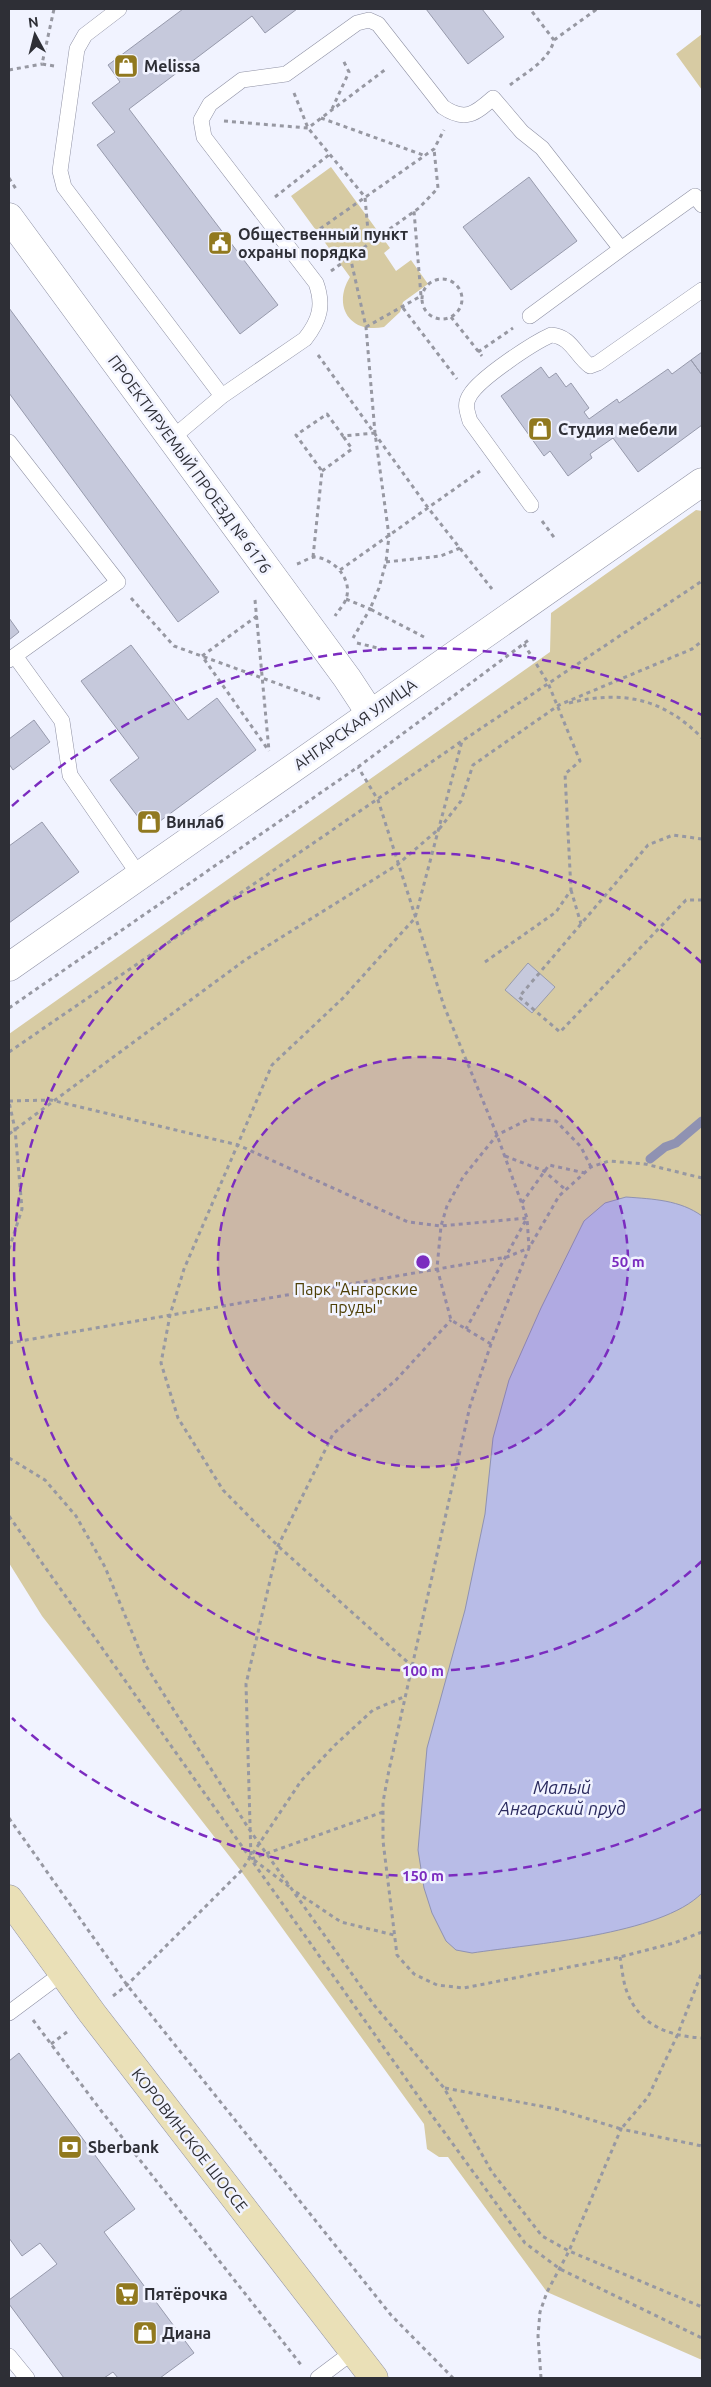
<svg xmlns="http://www.w3.org/2000/svg" width="711" height="2387" font-family="Ubuntu,sans-serif">
  <rect width="100%" height="100%" fill="#f1f3ff"/>
  <path fill="#d7cba3" d="M702 34V90L676 54Z
    M331 167 390 248 384 253 396 271 411 260 428 284 403 302 400 312 384 327C350 334 332 306 350 277L291 196Z
    M696 510 702 511V2360L547 2292 448 2157H439L427 2149 424 2124 241 1871 42 1616 9 1563V1034L550 652 551 613Z"/>
  <path fill="#b8bce7" stroke="#8f92b2" d="M626 1197C653 1199 680 1200 702 1216V1893C661 1935 531 1944 472 1953L456 1950 446 1941 432 1913 424 1888 418 1850 427 1748 465 1610 485 1514 493 1438 509 1380 541 1308 584 1221 605 1203Z"/>
  <g fill="none" stroke-linecap="round" stroke-linejoin="round">
    <path stroke="#8f92b2" stroke-width="9" d="M650 1159 665 1147 676 1143 702 1121"/>
  </g>
  <path fill="#c6c9dc" stroke="#979aac" d="M183 9H297L265 33 252 16 129 109 278 305 240 334 97 145 115 132 92 103 120 82 108 65Z
    M426 9H482L504 37 468 64Z
    M529 177 577 241 511 290 463 227Z
    M9 308 219 592 178 622 9 393Z
    M702 352V375L691 360Z
    M691 360 702 375V425L638 472 613 438 590 454 592 458 568 476 550 451 544 456 501 396 541 367 549 378 556 373 566 387 571 383 589 408 584 412 589 419 617 399 619 403 668 369 672 374Z
    M9 618 19 632 9 640Z
    M131 645 188 720 217 698 256 750 148 830 110 780 139 758 81 681Z
    M34 720 50 742 13 770 9 764V739Z
    M42 822 79 872 9 923V846Z
    M528 963 555 987 532 1013 505 990Z
    M19 2053 135 2209 104 2232 194 2353 160 2378H118L113 2372 104 2378H64L9 2304V2300L57 2264 40 2243 22 2256 9 2238V2061Z"/>
  <g fill="none" stroke-linecap="round" stroke-linejoin="round">
    <defs>
      <path id="service" d="M119 9 85 35 77 49 60 171 64 187 222 396
        M530 316 621 249
        M171 439 222 396 305 339C320 320 324 305 316 283L204 137 201 120 210 104 242 80 286 74 357 23 369 20 378 24 443 107C465 122 475 114 493 98L522 132 542 148 621 249 695 196 702 205
        M9 442 118 582 9 660
        M531 505 470 421C467 411 464 404 470 395 480 378 533 343 551 335 571 336 576 356 590 366L598 363 702 290
        M15 656 62 721 70 775 139 875
        M9 2013 64 1972
        M9 2356 27 2378
        M318 2378 354 2351"/>
      <path id="minor" d="M9 217 347 678 370 713"/>
      <path id="tertiary" d="M9 967 702 482"/>
      <path id="secondary" d="M9 1899 92 2013 374 2378"/>
    </defs>
    <use href="#service" stroke="#8f91a4" stroke-width="16"/>
    <use href="#minor" stroke="#8f91a4" stroke-width="29"/>
    <use href="#tertiary" stroke="#8f91a4" stroke-width="29"/>
    <use href="#secondary" stroke="#8f91a4" stroke-width="29"/>
    <path stroke="#9798a2" stroke-width="3" stroke-dasharray="4 4" stroke-linecap="butt" d="M554 40 597 9
      M54 66 42 64 54 9
      M9 70 42 64
      M510 85C525 73 549 61 554 40L530 9
      M294 93 308 128 365 197 369 243
      M332 109 349 72 343 60
      M321 118 423 155
      M224 121 308 128 386 69
      M9 178 16 189
      M275 197 330 154
      M307 238 434 149 444 130
      M350 256 366 327 375 433 389 536 386 562 379 588 370 609 424 637
      M331 271 419 208 438 188 434 149
      M422 299a20 20 0 1 1 40 0a20 20 0 1 1-40 0Z
      M403 308 457 379
      M451 317 482 356
      M366 327 421 296 414 211
      M478 352 513 328
      M318 355 429 509 492 589
      M322 471 352 449 343 436
      M542 521 556 540
      M313 557 322 471 296 435 327 414 343 436 374 433
      M386 562 441 556 460 548
      M297 564C303 562 310 557 315 557 335 559 353 580 346 599 344 605 338 611 335 616
      M340 570 480 471
      M131 598 174 646 320 699
      M346 599 370 609 353 638
      M255 600 269 751
      M257 616 202 656 269 751
      M357 643 386 650
      M569 703C622 690 663 698 702 738
      M702 839 673 835 648 845 519 997 560 1032 686 900H702
      M571 890 581 924
      M485 962 556 912 571 890 565 774 580 761 548 683 524 644
      M9 1008 358 767 530 639
      M9 1052 462 741 702 581
      M9 1101 51 1100 238 1145 408 1222 441 1226 527 1218 466 1329
      M9 1134 245 960 397 865 440 828 461 801 473 765 559 705 692 649 702 641
      M505 1156 544 1171 566 1190
      M702 1178 645 1164 609 1161 591 1167 559 1196 529 1248 491 1344 470 1406 389 1770 383 1802V1841L397 1955 414 1974 437 1985 464 1988 620 1957 674 1943 702 1932
      M522 1203 549 1165 585 1173
      M9 1249 22 1209 15 1129 9 1102
      M9 1343 507 1257 529 1248 527 1218 497 1135 444 1006 378 800 358 767
      M491 1344 451 1320 437 1268 441 1226 447 1206 463 1177 497 1135 529 1119 556 1121 581 1147 591 1167
      M9 1458 45 1480 76 1516 105 1567 146 1666 249 1829 374 2005 444 2088 492 2172 542 2236 569 2251 702 2307
      M9 1516 423 2103 525 2243 560 2269 702 2338
      M413 1667 278 1546 223 1490 178 1418 161 1363 170 1315 184 1269 272 1065 343 998 415 918 462 741
      M383 1812 251 1859 246 1684 278 1546 333 1434 396 1380 451 1320
      M9 1818 127 1985 391 2315 453 2378
      M254 1860 291 1888
      M296 1892 341 1922 394 1935
      M620 1957C622 1968 623 1982 627 1992 640 2026 669 2036 702 2038
      M113 1996 127 1985 241 1871 301 1781 335 1745 373 1710 406 1696
      M33 2020 99 2108 302 2366
      M51 2044 67 2032
      M445 2088 556 2109 621 2129 648 2097 677 2036 702 1972
      M541 2378 538 2336 540 2312 547 2292 569 2251 621 2129 702 2146"/>
    <use href="#service" stroke="#fff" stroke-width="15"/>
    <use href="#minor" stroke="#fff" stroke-width="28"/>
    <use href="#tertiary" stroke="#fff" stroke-width="28"/>
    <use href="#secondary" stroke="#eae0b7" stroke-width="28"/>
  </g>
  <circle cx="423" cy="1262" r="205" fill="#7b2cbf" fill-opacity=".12"/>
  <g fill="none" stroke="#7b2cbf" stroke-width="2.5" stroke-dasharray="9 6">
    <circle cx="423" cy="1262" r="205"/>
    <path d="M702 1561A409 409 0 1 1 702 963"/>
    <path d="M702 1809A614 614 0 0 1 12 1718M12 806A614 614 0 0 1 702 715"/>
  </g>
  <defs>
    <symbol id="shop-square" viewBox="-11 -11 22 22"><rect x="-9" y="-9" width="18" height="18" rx="4" fill="#91791f" stroke="#f1f3ff"/><path d="M-5-2.5h2.3a2.7 3.5 0 0 1 5.4 0H5L5.5 6h-11ZM-1.5-2.5h3a1.5 2.3 0 0 0-3 0Z" fill="#fff"/></symbol>
    <symbol id="civic-square" viewBox="-11 -11 22 22"><rect x="-9" y="-9" width="18" height="18" rx="4" fill="#91791f" stroke="#f1f3ff"/><path d="M-.6-6.5H3V-4.5H.6V-3L4-1V1h2V6H-6V1h2V-1L-.6-3ZM-1.2 2.5V6h2.4V2.5Z" fill="#fff"/></symbol>
    <symbol id="bank-square" viewBox="-11 -11 22 22"><rect x="-9" y="-9" width="18" height="18" rx="4" fill="#91791f" stroke="#f1f3ff"/><path d="M-6-4H6V4H-6ZM0-2.3a2.3 2.3 0 1 0 0 4.6a2.3 2.3 0 1 0 0-4.6Z" fill="#fff"/></symbol>
    <symbol id="supermarket-square" viewBox="-11 -11 22 22"><rect x="-9" y="-9" width="18" height="18" rx="4" fill="#91791f" stroke="#f1f3ff"/><path d="M-6-5.5h2.5l.6 2H6L4.5 2H-2.5L-4.4-4H-6ZM-1.5 3.2a1.3 1.3 0 1 0 .1 0ZM3 3.2a1.3 1.3 0 1 0 .1 0Z" fill="#fff"/></symbol>
  </defs>
  <g fill-rule="evenodd">
    <use href="#shop-square" x="112" y="52" width="28" height="28"/>
    <use href="#civic-square" x="206" y="229" width="28" height="28"/>
    <use href="#shop-square" x="526" y="415" width="28" height="28"/>
    <use href="#shop-square" x="135" y="808" width="28" height="28"/>
    <use href="#bank-square" x="56" y="2133" width="28" height="28"/>
    <use href="#supermarket-square" x="113" y="2280" width="28" height="28"/>
    <use href="#shop-square" x="131" y="2319" width="28" height="28"/>
  </g>
  <g text-anchor="middle" dominant-baseline="central" stroke-width="5" stroke-linejoin="round" paint-order="stroke">
    <g font-size="16" font-weight="bold" fill="#2e2f36" stroke="#f1f3ff" text-anchor="start">
      <text x="144" y="66">Melissa</text>
      <text x="238" y="234">Общественный пункт<tspan x="238" dy="18">охраны порядка</tspan></text>
      <text x="558" y="429">Студия мебели</text>
      <text x="166" y="822">Винлаб</text>
      <text x="88" y="2147">Sberbank</text>
      <text x="144" y="2294">Пятёрочка</text>
      <text x="162" y="2333">Диана</text>
    </g>
    <g font-size="16" fill="#2e2f36" stroke="#f1f3ff">
      <text transform="translate(190 464) rotate(54)">ПРОЕКТИРУЕМЫЙ ПРОЕЗД № 6176</text>
      <text transform="translate(355 724) rotate(-35)">АНГАРСКАЯ УЛИЦА</text>
      <text transform="translate(190 2140) rotate(52)">КОРОВИНСКОЕ ШОССЕ</text>
    </g>
    <g font-size="16" fill="#4f4007" stroke="#f1f3ff">
      <text x="356" y="1289">Парк "Ангарские<tspan x="356" dy="18">пруды"</tspan></text>
    </g>
    <g font-size="18" font-style="italic" fill="#2b2b5f" stroke="#f1f3ff">
      <text x="562" y="1787">Малый<tspan x="562" dy="21">Ангарский пруд</tspan></text>
    </g>
  </g>
  <circle cx="423" cy="1262" r="8" fill="#7b2cbf" stroke="#f1f3ff" stroke-width="2.5"/>
  <g font-size="15" text-anchor="middle" font-weight="bold" fill="#7b2cbf" stroke="#f1f3ff" stroke-width="5" stroke-linejoin="round" paint-order="stroke">
    <text x="628" y="1267">50 m</text>
    <text x="423" y="1676">100 m</text>
    <text x="423" y="1881">150 m</text>
  </g>
  <rect width="711" height="2387" fill="none" stroke="#2e2f36" stroke-width="20"/>
  <g transform="translate(35 35) rotate(353)" stroke="#f1f3ff" stroke-width="4" paint-order="stroke">
  <path d="M0-4L9 19L0 12L-9 19Z" fill="#2e2f36"/>
  <text y="-8" font-size="14" font-weight="bold" text-anchor="middle" fill="#2e2f36">N</text>
  </g>
</svg>
